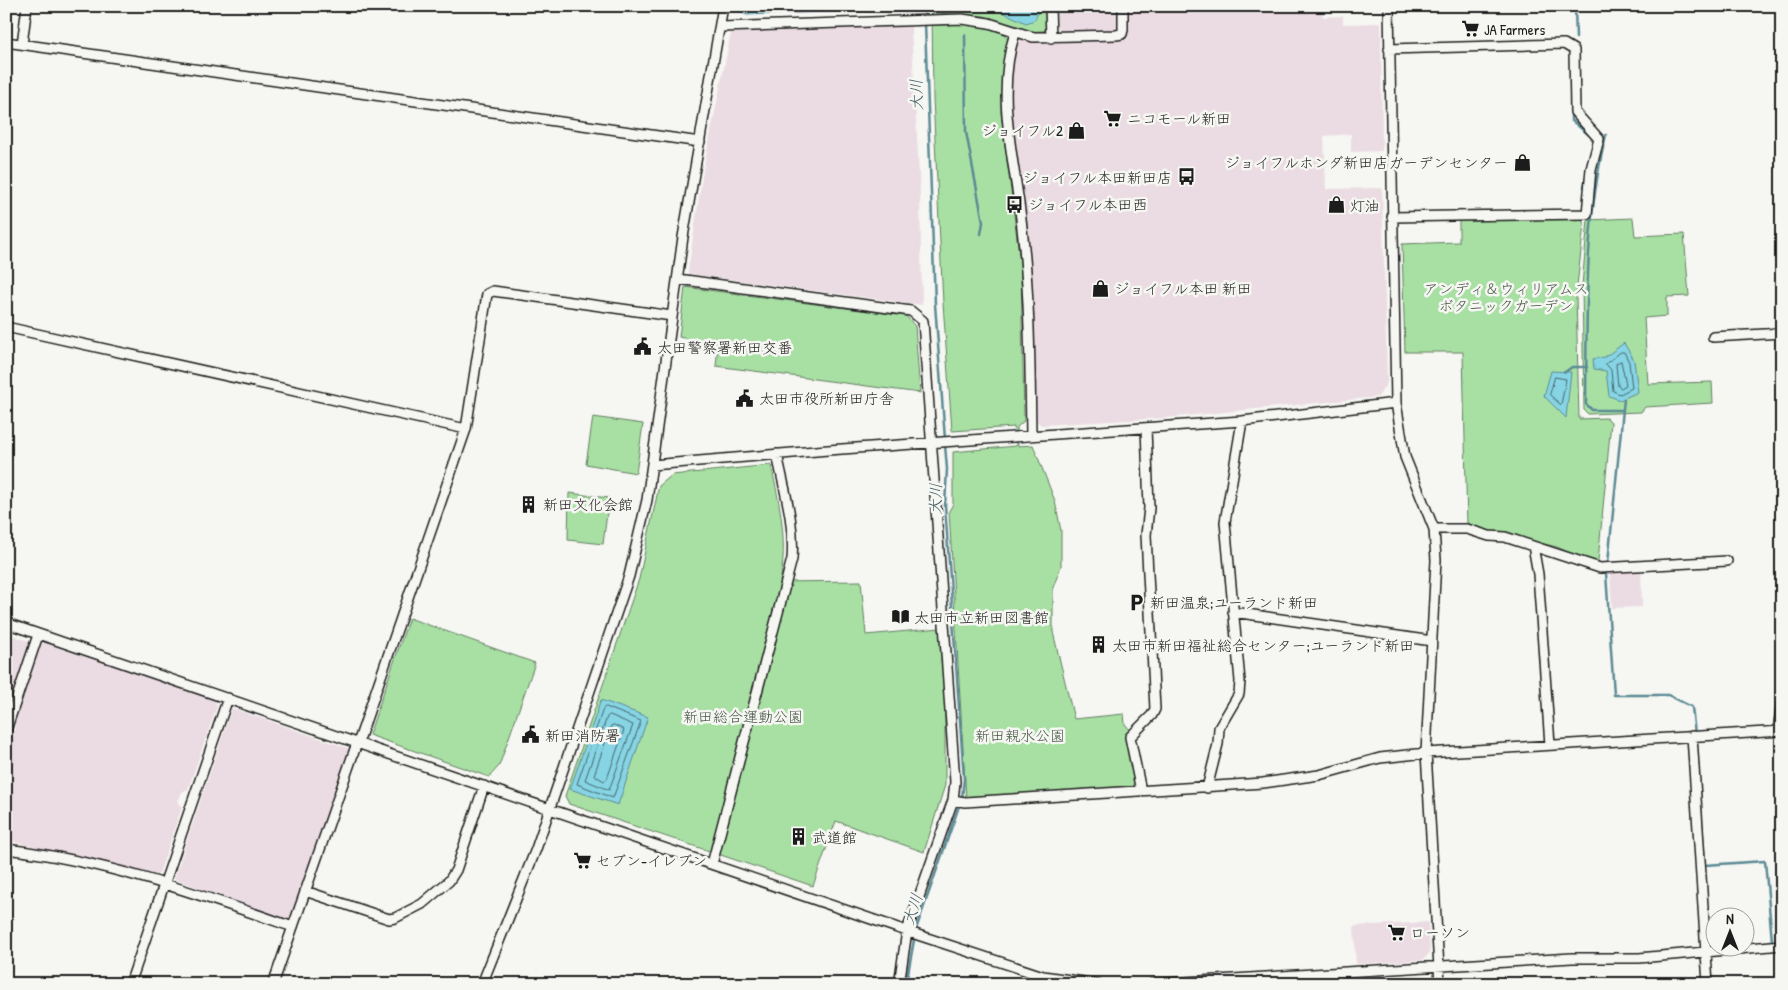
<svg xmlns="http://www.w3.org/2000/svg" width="1788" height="990" font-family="'Patrick Hand','Klee One',sans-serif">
  <rect width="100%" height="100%" fill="#f6f6f2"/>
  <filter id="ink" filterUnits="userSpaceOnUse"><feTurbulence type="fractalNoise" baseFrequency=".02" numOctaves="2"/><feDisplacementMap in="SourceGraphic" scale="10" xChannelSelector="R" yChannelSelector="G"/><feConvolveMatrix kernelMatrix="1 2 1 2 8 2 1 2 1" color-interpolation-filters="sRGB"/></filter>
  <g filter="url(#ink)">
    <path fill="#ebdce3" d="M1056 6H1119L1120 27 1114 30 1061 31 1057 27Z
      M1127 6H1322L1323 17 1343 16V24L1381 23 1382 151 1351 152V134L1324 136 1326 189 1382 188 1387 383 1378 397 1165 418 1041 425 1037 421 1027 227 1011 107V77L1016 42 1023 39 1048 43 1128 39Z
      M911 26 920 193 922 305 689 274 688 272 703 171 731 33Z
      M1641 569 1642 607 1612 608 1610 571Z
      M6 633 31 642 6 714Z
      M39 641 215 701 217 706 188 789 182 792 178 801 182 807 159 874 154 876 6 840V740L12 739 15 729 11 724Z
      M232 708 350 749 290 921 174 879Z
      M1428 922 1430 952 1423 960 1356 964 1354 926Z"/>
    <path fill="#a8e0a4" stroke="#627e60" d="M932 6H1046V29L1042 33 1014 27 984 16 936 13 935 23C953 25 998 20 1008 39L1003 63 1001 112 1021 270 1024 421 1017 427 1018 446 1033 445 1055 501 1061 531V566L1053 588V632L1074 719 1124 714 1125 724 1131 731 1136 784 1132 788 966 799 949 511 953 504V452L1016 446 1014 427 952 431 943 303 933 98Z
      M1580 217 1584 224 1576 295 1579 419 1607 418 1611 422 1598 561 1595 564 1557 547 1467 526 1463 352H1405L1402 244 1459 242V219L1472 221Z
      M1633 218 1635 236 1684 234 1689 296 1667 297V316L1644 318 1648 384 1712 382 1713 403 1645 407 1641 412 1588 414 1584 410 1582 285 1588 220Z
      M685 287 906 316 915 326 920 393 716 366 718 345 679 337Z
      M593 417 643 424 636 473 586 464Z
      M771 465C780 505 788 542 780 582L861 581 866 635 941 628 945 680V785L924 852 836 821 813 886 569 804 565 796 639 579 659 486 672 475Z
      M569 493 609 498 603 544 568 540Z
      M409 618 535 663 499 766 489 777 369 735Z"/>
    <path fill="#86d4e4" stroke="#5c8a94" d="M739 6H908L905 9 747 15 742 13Z
      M960 6H1040L1035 20 1026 23 998 10Z
      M1624 343 1634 360 1638 392 1620 400 1609 396 1606 371 1594 369 1593 359 1605 357Z
      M1551 371 1571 372 1566 418 1544 396Z
      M601 700 648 717 618 805 570 789Z"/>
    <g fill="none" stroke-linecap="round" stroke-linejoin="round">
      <path stroke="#46666c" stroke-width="1" d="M744 6 748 10 846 6
        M1621 352H1624L1629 362 1632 388 1620 394 1613 391 1611 370 1606 364Z
        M1621 361 1626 385 1621 388 1618 386 1616 364Z
        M1555 377 1566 379 1561 405 1550 395Z
        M606 707 641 721 613 798 577 784 603 709Z
        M610 715 633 725 609 790 585 780 607 717Z
        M614 725 624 730 607 779 604 781 594 775 611 726Z"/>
      <path stroke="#5c8a94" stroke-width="2.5" d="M924 6 925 17
        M1575 6 1576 38
        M925 23 935 304 945 439
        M965 35 966 132 983 222 981 234
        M1571 110V120L1594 139 1592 148
        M1606 135C1584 223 1587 314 1586 404L1592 410H1622
        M1584 187 1587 173
        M1565 372 1572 367H1587
        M945 445 947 469 945 505 964 779 962 798
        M1608 563 1624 399
        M1606 573 1614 695H1668L1692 707 1695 734
        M1699 780 1705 865 1765 861 1772 941
        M906 984 916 929 960 803"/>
      <defs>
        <path id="minor" d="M1050 6 1051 38
          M1389 6 1396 403 1405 457 1434 529 1436 560 1426 753 1440 984
          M721 27 962 19 989 23 1033 37 1116 35 1122 34 1123 30V6
          M1015 33C994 96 1016 164 1022 228 1030 297 1030 367 1031 436
          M6 42 700 142
          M22 44 27 6
          M1389 49 1564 44 1574 50 1575 112 1599 139 1591 169 1587 214 1392 217
          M678 279 911 311 923 321 955 782 953 800 907 931 899 984
          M6 327 466 429
          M1713 337 1782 333
          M652 465 828 450 1242 421 1396 403
          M1434 529H1467L1489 536 1505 537 1600 568 1727 561
          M1533 546 1538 574 1550 745
          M1233 612 1432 641
          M6 623 921 936 1043 976 1098 984
          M6 730 38 635
          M1778 731 1782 701
          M1692 736 1708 984
          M358 743 466 429 487 294 493 291 672 316
          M1207 788 1218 744 1219 728 1239 694 1240 681 1225 522 1242 421
          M1141 791 1130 737 1152 715 1155 709 1146 535 1149 508 1146 428
          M953 800 965 802 1263 783 1319 775 1380 758 1426 753 1782 731
          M6 849C107 861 198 894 293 927
          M712 864 792 559C795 523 784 489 777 454
          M305 891 389 919 395 918 422 904 449 881 456 870 484 786
          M130 984 228 698
          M273 984 357 743
          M482 984 536 849 629 576 647 500 683 237 723 6
          M1152 984 1572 958H1639L1782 945"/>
      </defs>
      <use href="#minor" stroke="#1c1c1c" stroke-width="12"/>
      <use href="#minor" stroke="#f6f6f2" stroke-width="9"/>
    </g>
  </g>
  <defs>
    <symbol id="supermarket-bare" viewBox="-9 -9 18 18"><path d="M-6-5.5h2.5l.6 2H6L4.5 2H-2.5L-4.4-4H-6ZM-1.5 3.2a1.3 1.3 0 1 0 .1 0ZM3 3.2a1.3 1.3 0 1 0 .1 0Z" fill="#1c1c1c" stroke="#f6f6f2" stroke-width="2.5" paint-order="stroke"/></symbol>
    <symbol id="shop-bare" viewBox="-9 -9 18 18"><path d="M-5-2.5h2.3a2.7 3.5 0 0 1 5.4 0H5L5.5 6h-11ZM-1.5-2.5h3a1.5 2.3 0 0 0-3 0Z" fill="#1c1c1c" stroke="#f6f6f2" stroke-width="2.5" paint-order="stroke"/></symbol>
    <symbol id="bus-bare" viewBox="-9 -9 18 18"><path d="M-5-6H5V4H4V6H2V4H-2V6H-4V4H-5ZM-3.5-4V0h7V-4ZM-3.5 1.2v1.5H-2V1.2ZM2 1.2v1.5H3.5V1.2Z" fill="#1c1c1c" stroke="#f6f6f2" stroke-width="2.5" paint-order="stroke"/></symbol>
    <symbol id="civic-bare" viewBox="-9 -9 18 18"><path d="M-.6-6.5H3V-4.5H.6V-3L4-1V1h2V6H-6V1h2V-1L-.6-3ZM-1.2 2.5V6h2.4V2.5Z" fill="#1c1c1c" stroke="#f6f6f2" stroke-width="2.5" paint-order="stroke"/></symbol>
    <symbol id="building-bare" viewBox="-9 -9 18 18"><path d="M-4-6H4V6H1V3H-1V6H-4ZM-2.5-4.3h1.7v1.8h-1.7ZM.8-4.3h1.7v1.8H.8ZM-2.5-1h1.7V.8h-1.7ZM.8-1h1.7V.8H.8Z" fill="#1c1c1c" stroke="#f6f6f2" stroke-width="2.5" paint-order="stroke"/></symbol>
    <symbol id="parking-bare" viewBox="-9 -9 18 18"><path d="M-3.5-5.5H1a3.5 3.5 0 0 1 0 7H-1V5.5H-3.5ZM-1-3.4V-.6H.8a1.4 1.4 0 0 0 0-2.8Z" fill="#1c1c1c" stroke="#f6f6f2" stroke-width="2.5" paint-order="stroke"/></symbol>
    <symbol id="library-bare" viewBox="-9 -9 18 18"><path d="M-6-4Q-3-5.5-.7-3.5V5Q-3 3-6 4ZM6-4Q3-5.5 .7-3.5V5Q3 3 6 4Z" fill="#1c1c1c" stroke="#f6f6f2" stroke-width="2.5" paint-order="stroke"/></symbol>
  </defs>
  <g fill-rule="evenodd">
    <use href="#supermarket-bare" x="1458" y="16" width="25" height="25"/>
    <use href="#supermarket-bare" x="1100" y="106" width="25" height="25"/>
    <use href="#shop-bare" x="1064" y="118" width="25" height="25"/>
    <use href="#shop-bare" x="1510" y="150" width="25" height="25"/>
    <use href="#bus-bare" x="1174" y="164" width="25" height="25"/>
    <use href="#bus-bare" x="1002" y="192" width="25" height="25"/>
    <use href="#shop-bare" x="1324" y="192" width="25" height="25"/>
    <use href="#shop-bare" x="1088" y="276" width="25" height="25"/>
    <use href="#civic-bare" x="630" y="334" width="25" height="25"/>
    <use href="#civic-bare" x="732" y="386" width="25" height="25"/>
    <use href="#building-bare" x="516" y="492" width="25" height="25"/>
    <use href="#parking-bare" x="1124" y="590" width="25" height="25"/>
    <use href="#library-bare" x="888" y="604" width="25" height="25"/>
    <use href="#building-bare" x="1086" y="632" width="25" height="25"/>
    <use href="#civic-bare" x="518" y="722" width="25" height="25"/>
    <use href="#building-bare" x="786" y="824" width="25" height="25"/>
    <use href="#supermarket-bare" x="570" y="848" width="25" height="25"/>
    <use href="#supermarket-bare" x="1384" y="920" width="25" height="25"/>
  </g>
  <g text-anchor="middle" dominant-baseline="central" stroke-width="5" stroke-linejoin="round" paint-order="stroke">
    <g font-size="15" fill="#1c1c1c" stroke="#f6f6f2" text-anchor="start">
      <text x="1484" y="29">JA Farmers</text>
      <text x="1127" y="118">ニコモール新田</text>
      <text x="1063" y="130" text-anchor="end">ジョイフル2</text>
      <text x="1508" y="162" text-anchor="end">ジョイフルホンダ新田店ガーデンセンター</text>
      <text x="1172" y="177" text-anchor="end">ジョイフル本田新田店</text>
      <text x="1028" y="204">ジョイフル本田西</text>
      <text x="1350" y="205">灯油</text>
      <text x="1114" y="288">ジョイフル本田 新田</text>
      <text x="657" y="347">太田警察署新田交番</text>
      <text x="759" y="398">太田市役所新田庁舎</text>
      <text x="543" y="504">新田文化会館</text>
      <text x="1150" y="602">新田温泉;ユーランド新田</text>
      <text x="914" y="617">太田市立新田図書館</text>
      <text x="1112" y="645">太田市新田福祉総合センター;ユーランド新田</text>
      <text x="545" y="735">新田消防署</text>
      <text x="812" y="837">武道館</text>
      <text x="596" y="860">セブン-イレブン</text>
      <text x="1410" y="932">ローソン</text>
    </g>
    <g font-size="15" fill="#465745" stroke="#f6f6f2">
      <text x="1506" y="288">アンディ＆ウィリアムス<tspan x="1506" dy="17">ボタニックガーデン</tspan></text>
      <text x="743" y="716">新田総合運動公園</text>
      <text x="1020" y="735">新田親水公園</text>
    </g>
    <g font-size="16" font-style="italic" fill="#415c62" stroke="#f6f6f2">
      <text transform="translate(916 95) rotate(-92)">大川</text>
      <text transform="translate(935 499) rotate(-89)">大川</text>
      <text transform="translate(912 909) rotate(-72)">大川</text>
    </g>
  </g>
  <rect width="1788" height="990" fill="none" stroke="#f6f6f2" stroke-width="25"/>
  <rect x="12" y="12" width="1763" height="965" fill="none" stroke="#1c1c1c" stroke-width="2" filter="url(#ink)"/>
  <g transform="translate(1730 932)"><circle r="24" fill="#f6f6f2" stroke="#9f9f9c"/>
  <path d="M0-4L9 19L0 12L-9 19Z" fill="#1c1c1c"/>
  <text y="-8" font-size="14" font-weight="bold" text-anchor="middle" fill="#1c1c1c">N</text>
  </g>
</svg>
